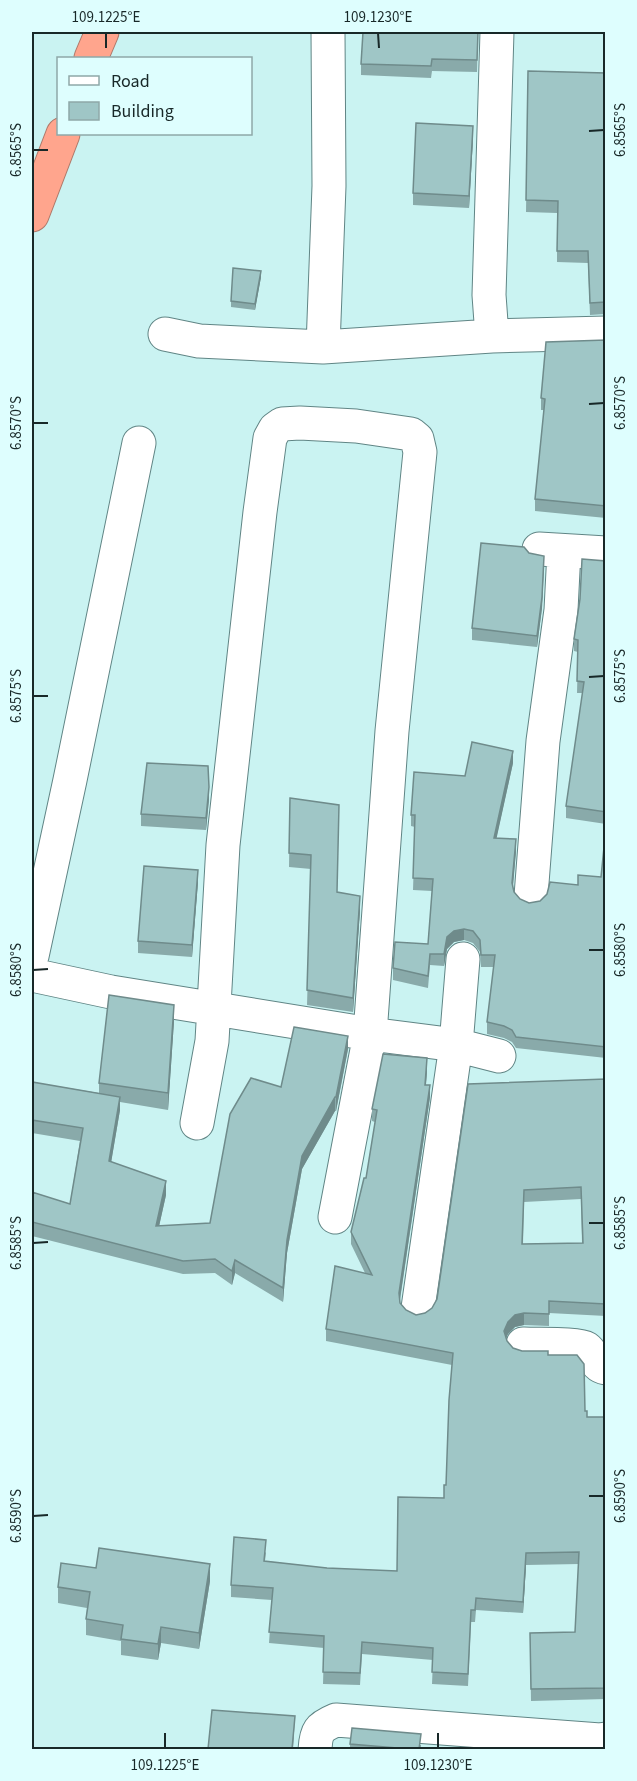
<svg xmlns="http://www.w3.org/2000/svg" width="637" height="1781" font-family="'Source Sans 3',sans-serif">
  <rect width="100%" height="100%" fill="#caf3f2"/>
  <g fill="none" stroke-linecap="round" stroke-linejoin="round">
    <defs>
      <path id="minor" d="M165 334 199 341 323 347 492 336 606 333
        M492 336 489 295 497 32
        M323 347 329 186 328 32
        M539 549 606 553
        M531 896 543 741 561 610 564 551
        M32 956 70 780 139 443
        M32 975 111 992 370 1034 456 1045 499 1056
        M197 1123 212 1041 223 845 260 512 270 438 275 429 282 424 300 423 356 426 411 434 417 439 420 452 392 731 370 1034 335 1217
        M418 1308 456 1045 463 959
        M523 1344C536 1345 578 1343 586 1348 595 1354 593 1366 606 1368
        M315 1750C316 1731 319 1727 336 1720L600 1740 606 1739"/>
      <path id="highway" d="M91 58 102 32
        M32 215 63 134"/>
    </defs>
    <use href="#minor" stroke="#608585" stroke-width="35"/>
    <use href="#highway" stroke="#ae796a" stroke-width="35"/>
    <use href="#minor" stroke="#fff" stroke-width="33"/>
    <use href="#highway" stroke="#ffa58d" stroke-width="33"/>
  </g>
  <path fill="#89aaaa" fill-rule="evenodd" d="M478 32 477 72 432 71 431 78 361 75V64Z
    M528 71 606 73V314L590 315 588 263 557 262V213L526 212Z
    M473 138 469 208 413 205V193Z
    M261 277 255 310 231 307V301Z
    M606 340V518L535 511V499L544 410H541V398Z
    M606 561V824L566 818V806L583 693H577L578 652 574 651V639Z
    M544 568 542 608 537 647 472 640V628Z
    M513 763 496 839 516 851 513 887 514 892 520 899 529 903 540 901 578 885 601 877 606 827V1058L516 1048 512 1042 504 1038 487 1034V1022L494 967H481L480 952 473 943 464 940 454 942 447 949 444 966 430 965 428 988 393 980V968L428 944 432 891 413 890 415 827 411 826V815L465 776Z
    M290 798 337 892 360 910 353 1012 307 1005 311 869 289 867Z
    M209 799 206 830 141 826V814Z
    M198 882 192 957 138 953V941Z
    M174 1021 168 1110 120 1102V1110L111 1162 166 1195 159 1226 210 1223 281 1087 348 1049 336 1111H335L302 1169 287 1253 283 1302 235 1273 232 1285 215 1273 183 1274 32 1236V1192L70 1204 80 1141 32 1133V1082L99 1093V1083Z
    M427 1070 426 1085 430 1097 400 1300V1303L406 1310 416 1315 425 1313 432 1308 606 1079V1316L549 1313V1326L524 1325 515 1327 508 1334 506 1338 507 1341 513 1348 522 1351 548 1355 587 1417H606V1699L531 1701 530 1633 575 1632 579 1564 526 1565 523 1613 476 1610 475 1622H471L468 1686 432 1684 433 1660 362 1654 360 1685 323 1684 324 1648 269 1643 272 1600 231 1597V1585L266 1552 265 1561 327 1568 397 1571 444 1498 446 1485 452 1365 326 1341V1329L365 1273 351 1244V1232L366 1178 375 1122 372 1121V1109ZM581 1199 582 1243 523 1244 524 1202Z
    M96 1568 210 1581 199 1649 161 1643 158 1660 121 1655V1641L86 1635V1619L87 1608 58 1603V1587Z
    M350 1744 421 1745V1749H350Z"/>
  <path fill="#6f8b8b" d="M473 126V138L469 208V196Z
    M261 271V277L255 310V304Z
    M544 556 542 608 537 647V636Z
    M513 751V763L494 850V838Z
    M209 787V799L206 830V818Z
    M516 839V851L512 895V883Z
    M198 870V882L192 957V945Z
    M360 896V910L353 1012V998Z
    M464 929V940L454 942 447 949 444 966V954L447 937 454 931Z
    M174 1005V1021L168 1110V1093Z
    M348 1036V1049L336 1111V1097Z
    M427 1058V1070L425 1097V1085Z
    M430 1085V1097L399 1305V1293Z
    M120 1097V1110L109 1175V1161Z
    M335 1097V1111L302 1169 287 1253 283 1302V1288L287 1240 302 1156Z
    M166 1181V1195L156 1240V1226Z
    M235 1260V1273L232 1285V1271Z
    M524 1313V1325L515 1327 508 1334 504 1343V1331L508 1322 515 1315Z
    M526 1553V1565L523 1613V1602Z
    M210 1564V1581L199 1649V1633Z
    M161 1627V1643L158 1660V1644Z
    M295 1716 293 1749H292Z"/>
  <path fill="#9fc6c6" stroke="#6f8b8b" stroke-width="1.5" fill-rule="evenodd" d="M363 32H478L477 60 432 59 431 66 361 64Z
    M528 71 606 73V302L590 303 588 251H557L558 201 526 200Z
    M416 123 473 126 469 196 413 193Z
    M233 268 261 271 255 304 231 301Z
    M606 340V506L535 499 545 399 541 398 546 342Z
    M481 543 524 547 529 553 544 556 542 597 537 636 472 628Z
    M582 559 606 561V812L566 806 584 682 577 681 578 640 574 639 580 599Z
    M472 742 513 751 494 838 516 839 512 883 514 892 520 899 529 903 540 901 547 894 550 882 578 885V875L601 877 606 827V1047L516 1037 512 1030 504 1026 487 1022 495 955H481L480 940 473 931 464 929 454 931 447 937 444 954H430L428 976 393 968 395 942 428 944 433 879 413 878 415 815H411L414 772 465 776Z
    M147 763 208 766 209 787 206 818 141 814Z
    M290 798 339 805 337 892 360 896 353 998 307 990 311 855 289 853Z
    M144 866 198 870 192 945 138 941Z
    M109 995 174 1005 168 1093 99 1083Z
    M294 1027 348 1036 336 1097H335L302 1156 287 1240 283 1288 235 1260 232 1271 215 1259 183 1261 32 1222V1192L70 1204 83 1128 32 1120V1082L120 1097 109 1161 166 1181 156 1226 210 1223 230 1114 251 1078 281 1087Z
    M383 1054 427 1058 425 1085H430L399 1293 400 1303 406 1310 416 1315 425 1313 432 1308 437 1299 468 1084 606 1079V1304L549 1301V1314L524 1313 515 1315 508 1322 504 1331 507 1341 513 1348 522 1351H548V1355H577L584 1364 585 1411H587V1417H606V1688L531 1689 530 1633 575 1632 579 1552 526 1553 523 1602 476 1598 475 1610H471L468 1674 432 1672 433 1648 362 1642 360 1673 323 1672 324 1636 269 1632 273 1588 231 1585 234 1537 266 1540 264 1561 327 1568 397 1571 398 1497 444 1498V1485H446L449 1400 453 1353 326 1329 335 1266 372 1275 351 1232 364 1178H366L377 1110 372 1109ZM581 1187 583 1243 522 1244 524 1190Z
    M99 1548 210 1564 199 1633 161 1627 158 1644 121 1639 123 1625 86 1619 90 1592 58 1587 61 1563 96 1568Z
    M212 1710 295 1716 292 1749H208Z
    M352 1728 421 1734 419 1749H409L350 1744Z"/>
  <path fill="none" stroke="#182828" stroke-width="2" d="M106 33V48M378 33 379 48M589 131 604 130M33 150H48M589 404 604 403M33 423H48M589 677 604 676M33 696H48M589 950H604M33 970 48 969M589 1223H604M33 1243 48 1242M589 1496H604M33 1516 48 1515M165 1733V1748M438 1733V1748"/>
  <rect width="637" height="1781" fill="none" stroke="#defefe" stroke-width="66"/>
  <rect x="57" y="57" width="195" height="78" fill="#defefe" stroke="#8fa8a8" stroke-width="1.5"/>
  <rect x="69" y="76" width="30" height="9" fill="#ffffff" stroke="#8fa8a8" stroke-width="1.5"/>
  <text x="111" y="87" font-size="18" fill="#182828">Road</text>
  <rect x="69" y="102" width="30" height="18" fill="#9fc6c6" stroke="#8fa8a8" stroke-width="1.5"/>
  <text x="111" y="117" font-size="18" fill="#182828">Building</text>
  <rect x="33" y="33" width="571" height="1715" fill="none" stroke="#182828" stroke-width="2"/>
  <g font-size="15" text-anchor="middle" fill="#182828">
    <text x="106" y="22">109.1225°E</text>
    <text x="378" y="22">109.1230°E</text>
    <text transform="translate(620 130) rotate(-90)" y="5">6.8565°S</text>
    <text transform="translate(16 150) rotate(-90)" y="5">6.8565°S</text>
    <text transform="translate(620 403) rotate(-90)" y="5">6.8570°S</text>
    <text transform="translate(16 423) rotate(-90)" y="5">6.8570°S</text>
    <text transform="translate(620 676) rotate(-90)" y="5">6.8575°S</text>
    <text transform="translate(16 696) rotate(-90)" y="5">6.8575°S</text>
    <text transform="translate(620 950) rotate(-90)" y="5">6.8580°S</text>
    <text transform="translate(16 970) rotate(-90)" y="5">6.8580°S</text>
    <text transform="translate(620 1223) rotate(-90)" y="5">6.8585°S</text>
    <text transform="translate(16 1243) rotate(-90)" y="5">6.8585°S</text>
    <text transform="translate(620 1496) rotate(-90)" y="5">6.8590°S</text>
    <text transform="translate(16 1516) rotate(-90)" y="5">6.8590°S</text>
    <text x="165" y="1770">109.1225°E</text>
    <text x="438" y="1770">109.1230°E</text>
  </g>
</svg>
